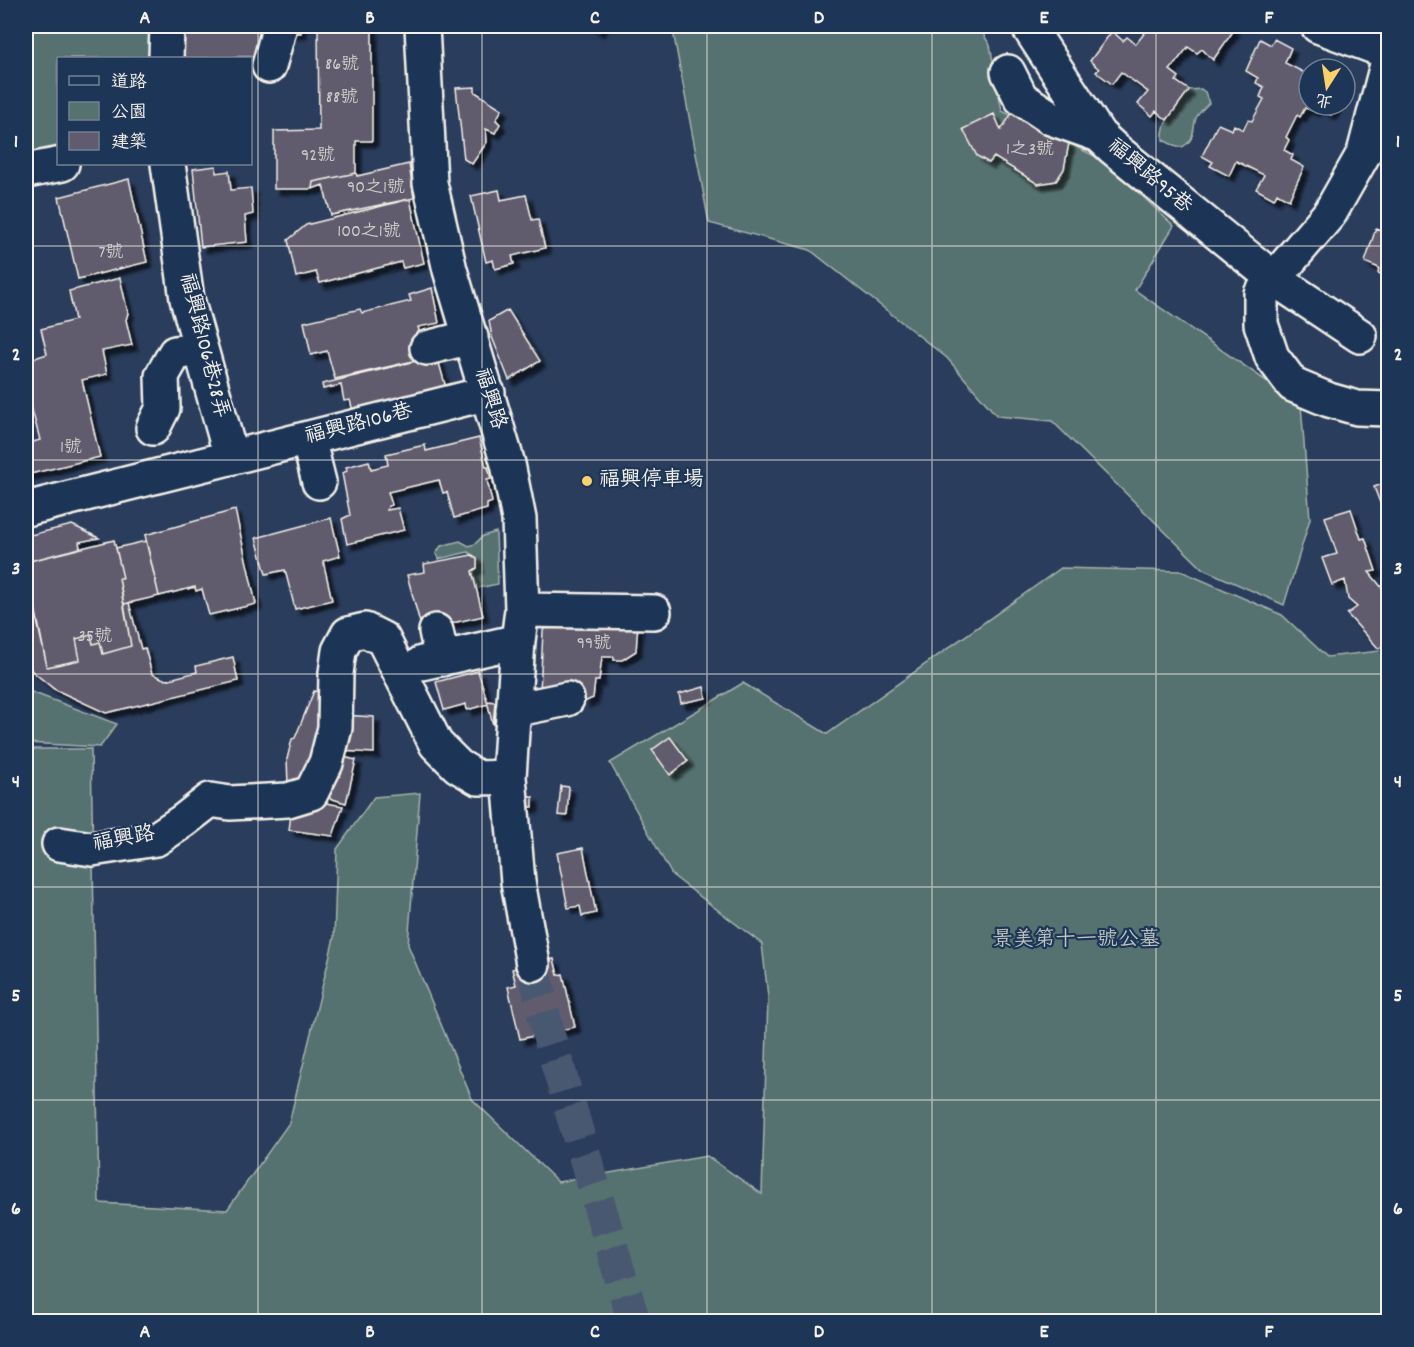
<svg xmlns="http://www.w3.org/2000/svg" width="1414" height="1347" font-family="Dekko,'LXGW WenKai TC',sans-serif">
  <defs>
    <filter id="shadow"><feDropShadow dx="5.5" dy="5.5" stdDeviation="1.5" flood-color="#0009"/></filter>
  </defs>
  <rect width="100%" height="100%" fill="#2a3d5c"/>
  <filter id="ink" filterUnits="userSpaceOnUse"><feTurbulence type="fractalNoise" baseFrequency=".0167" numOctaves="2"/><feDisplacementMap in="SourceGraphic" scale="12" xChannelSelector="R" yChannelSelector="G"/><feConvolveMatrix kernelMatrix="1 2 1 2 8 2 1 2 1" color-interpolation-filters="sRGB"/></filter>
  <g filter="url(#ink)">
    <path fill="#567270" stroke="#a5b2ac" stroke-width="1.5" d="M26 26H153L154 58H58V149L26 157Z
      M672 26H978L990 45 1002 111 1105 161 1174 226 1135 290 1301 405 1310 519 1284 605 1203 569 1052 421 997 416 947 358 810 250 709 223Z
      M1201 89 1205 92 1209 103C1204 108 1199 112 1196 118 1192 130 1196 140 1182 147H1177L1163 140C1161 120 1178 105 1189 90Z
      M496 532 498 584 478 588 474 572C478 568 479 564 477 558L468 552 439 559 436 553 441 546 460 541 469 546 475 544 483 536Z
      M1061 568 1181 571 1282 615 1327 657 1388 650V1321H26V749H91L99 1203 227 1210 289 1123 334 938 337 849 374 797 420 793 408 945 472 1099 558 1182 707 1156 762 1194 768 997 762 944 672 875 610 763 743 683 827 734Z
      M26 690 117 724 100 747 26 743Z"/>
    <path fill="#605b6e" stroke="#f4f1e8" stroke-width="1.5" filter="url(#shadow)" d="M185 26H269L260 56 237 57V58H184Z
      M287 26H301V33H286Z
      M318 26H372V141H356V173L313 182 312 189H274V131L319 130Z
      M590 26H602L599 31Z
      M1150 26H1229L1234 30 1213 60 1202 49 1197 53 1188 47 1170 70 1179 77 1176 81 1189 90 1167 120 1156 111 1152 116 1138 104 1148 92 1121 72 1112 84 1096 72 1099 69 1090 61 1112 31 1123 41 1127 37 1136 44Z
      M1260 39 1271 45 1274 39 1291 48 1285 63 1309 75V105H1336L1331 115 1318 107 1315 111 1305 108 1300 117 1297 115 1286 137 1289 140 1284 150 1293 155 1291 160 1304 167 1289 200 1277 193 1274 199 1256 189 1264 175 1236 161 1229 176 1210 166 1213 162 1202 156 1218 124 1232 130 1234 125 1243 130 1248 120 1252 121 1264 99 1260 97 1264 87 1256 83 1258 78 1246 71Z
      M1321 63 1333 69H1318Z
      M475 87V92L502 109 496 120 500 124 495 133 486 129 487 142 472 164 464 159 456 88Z
      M1016 107 1023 117 1069 143 1064 169 1056 181 1038 184 994 157 989 163 977 156 963 129 994 114 1001 130Z
      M409 164 414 198 331 215 323 185 312 189 313 182 356 173 357 176Z
      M216 166V173L229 171 231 190 251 188 253 214 245 216 247 242 201 247 193 169Z
      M129 179 147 262 78 279 59 197Z
      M499 190 501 200 526 195 532 220 538 219 545 248 512 256 514 264 495 269 493 260 486 262 471 196Z
      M410 199 424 263 403 268 401 262 320 283 316 272 296 277 288 240 306 225Z
      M1376 228 1388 233V277L1378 273 1379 268 1365 262Z
      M120 278 128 313 126 320 132 345 102 351 107 374 82 380 100 457 26 475V444L40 440 26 387V361L47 354 41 329 75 320 69 291Z
      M432 288 439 323 418 327 426 358 335 379 327 351 311 355 304 322 360 309 362 313 411 301 409 295Z
      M508 310 540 361 509 380 492 337 489 321Z
      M437 356 446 388 353 411 350 400 344 401 341 385 323 389 322 384Z
      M479 438 486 467H488L491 479 487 480 492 502 487 504V509L454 518 447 492 443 493 439 480 388 492 392 505 388 506 387 510 398 508 404 530 347 544 342 519 350 515 342 473 347 471 346 467 369 461 371 469 388 465 386 454 425 445 426 451Z
      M1386 483 1388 489V505L1382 508 1374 487Z
      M1351 509 1361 539 1365 538 1376 571 1369 572 1382 588 1388 582V640L1379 649 1347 614 1357 607 1348 599 1345 580 1332 585 1322 558 1337 554 1325 517Z
      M235 510 256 604 209 615 202 589 196 591 195 587 159 596 145 535Z
      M331 518 340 556 323 561 332 600 295 609 285 570 266 574 256 538Z
      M72 525 99 538 79 542 80 548 26 562V536Z
      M114 540 123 578H119L131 646 103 654 100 642 93 644 91 635 76 639 80 660 47 667 26 562Z
      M146 541 159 596 124 604 119 578H123L116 548Z
      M472 555 477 558V568L472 571 483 616 422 630 407 575 425 572 424 564Z
      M26 569 47 667 80 660 76 639 91 635 93 644 100 642 103 654 131 646 124 604 129 603 141 649 145 648 152 674 166 680 197 672 196 666 233 657 238 681 106 713 54 689 32 671 26 658Z
      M548 622 638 623 636 651 622 660H614V657H602L599 681H595L593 698 584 702V695L540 692 543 631Z
      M478 671 488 704 467 710 466 704 444 710 436 682Z
      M704 687 706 698 681 703 679 694Z
      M314 691 330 693 307 787 288 784 287 759 292 739 295 738Z
      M487 701 495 702 493 725Z
      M343 715 374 717V753L342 751Z
      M670 737 688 761 670 775 652 750Z
      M335 755 356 760 346 803 319 795Z
      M561 786 569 787 567 816 558 815Z
      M522 797H533V807H523Z
      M320 802 343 806 333 836 289 830 292 807Z
      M583 848 596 913 582 916 580 906 568 908 557 853Z
      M554 959 558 975 563 974 575 1027 520 1039 508 987 516 985 512 969Z"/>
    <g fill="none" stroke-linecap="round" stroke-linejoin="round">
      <path stroke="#485871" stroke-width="33" stroke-dasharray="33 16" stroke-linecap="butt" d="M533 964 548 1033 634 1322"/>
      <defs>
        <path id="minor" d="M422 26 430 183 450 270 508 464 519 519 522 610 518 641 509 777 518 882 533 964
          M1028 26 1099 135 1113 148 1273 278 1360 336
          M1318 26 1388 52
          M166 58 167 26
          M1388 61 1364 153 1330 213 1261 294V324L1272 357 1293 385 1329 400 1357 408 1388 409
          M269 66 280 26
          M1008 72 1021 98 1051 118 1099 135
          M168 164 187 299 231 457
          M26 171 62 164
          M427 348 471 337
          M153 428 163 408 162 376 175 353 200 349
          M308 438 319 482
          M26 509 488 393
          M522 610 654 612
          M436 631 442 659
          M422 663 518 641
          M513 710 567 699
          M59 844 92 849 156 839 183 821 210 800 230 803 288 800 311 793 326 763 335 728 336 673 339 651 348 634 365 630 383 639 436 744 458 766 478 778 509 777"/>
      </defs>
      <use href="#minor" stroke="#f4f1e8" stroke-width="38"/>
      <use href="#minor" stroke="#1d3557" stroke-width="33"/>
    </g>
  </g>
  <path fill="none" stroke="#f4f1e8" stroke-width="1.5" stroke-opacity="0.55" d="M258 26V1322M482 26V1322M707 26V1322M932 26V1322M1156 26V1322M26 246H1388M26 460H1388M26 674H1388M26 887H1388M26 1100H1388"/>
  <circle fill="#ffd166" stroke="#1d3557" stroke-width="2" cx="587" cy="481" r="6"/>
  <g text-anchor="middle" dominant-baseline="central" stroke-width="4.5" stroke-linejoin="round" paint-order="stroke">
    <g font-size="18" fill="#cfccca">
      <text x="342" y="65">86號</text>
      <text x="342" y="98">88號</text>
      <text x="1030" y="150">1之3號</text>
      <text x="318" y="156">92號</text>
      <text x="376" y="188">90之1號</text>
      <text x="369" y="232">100之1號</text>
      <text x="111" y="253">7號</text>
      <text x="71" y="448">1號</text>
      <text x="95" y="637">35號</text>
      <text x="594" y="644">99號</text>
    </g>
    <g font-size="21" fill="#f4f1e8" stroke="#1d3557">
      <text transform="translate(1149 177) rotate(40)">福興路95巷</text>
      <text transform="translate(203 346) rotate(76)">福興路106巷28弄</text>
      <text transform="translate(489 399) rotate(73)">福興路</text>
      <text transform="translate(359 425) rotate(-14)">福興路106巷</text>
      <text transform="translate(124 840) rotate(-10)">福興路</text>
    </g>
    <g font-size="21" fill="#f4f1e8" stroke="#1d3557" text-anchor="start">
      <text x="599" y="481">福興停車場</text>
    </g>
    <g font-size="21" fill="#bdc5be" stroke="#1d3557">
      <text x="1076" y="941">景美第十一號公墓</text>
    </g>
  </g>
  <rect width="1414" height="1347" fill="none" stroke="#1d3557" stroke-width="66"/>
  <rect x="57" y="57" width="195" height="108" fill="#1d3557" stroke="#738091" stroke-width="1.5"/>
  <rect x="69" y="76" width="30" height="9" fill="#1d3557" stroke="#738091" stroke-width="1.5"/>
  <text x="111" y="87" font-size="18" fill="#f4f1e8">道路</text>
  <rect x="69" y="102" width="30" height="18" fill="#567270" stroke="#738091" stroke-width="1.5"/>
  <text x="111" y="117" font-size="18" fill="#f4f1e8">公園</text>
  <rect x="69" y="132" width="30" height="18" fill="#605b6e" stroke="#738091" stroke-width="1.5"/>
  <text x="111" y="147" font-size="18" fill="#f4f1e8">建築</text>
  <g transform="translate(1327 87) rotate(192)"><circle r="28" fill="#1d3557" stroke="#738091" stroke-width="1.5"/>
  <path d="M0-4.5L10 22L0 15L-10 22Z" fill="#ffd166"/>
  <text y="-9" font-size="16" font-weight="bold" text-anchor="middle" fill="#f4f1e8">北</text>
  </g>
  <rect x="33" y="33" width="1348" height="1281" fill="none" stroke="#f4f1e8" stroke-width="2"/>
  <g font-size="20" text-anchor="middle" font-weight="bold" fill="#f4f1e8">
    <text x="145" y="23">A</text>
    <text x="370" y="23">B</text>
    <text x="595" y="23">C</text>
    <text x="819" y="23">D</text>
    <text x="1044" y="23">E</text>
    <text x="1269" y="23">F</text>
    <text x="16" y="147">1</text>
    <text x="1398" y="147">1</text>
    <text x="16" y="360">2</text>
    <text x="1398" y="360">2</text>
    <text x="16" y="574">3</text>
    <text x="1398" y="574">3</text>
    <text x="16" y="787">4</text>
    <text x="1398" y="787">4</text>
    <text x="16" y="1001">5</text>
    <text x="1398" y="1001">5</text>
    <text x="16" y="1214">6</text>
    <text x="1398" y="1214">6</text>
    <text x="145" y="1337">A</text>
    <text x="370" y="1337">B</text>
    <text x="595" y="1337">C</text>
    <text x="819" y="1337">D</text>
    <text x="1044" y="1337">E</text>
    <text x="1269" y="1337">F</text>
  </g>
</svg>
